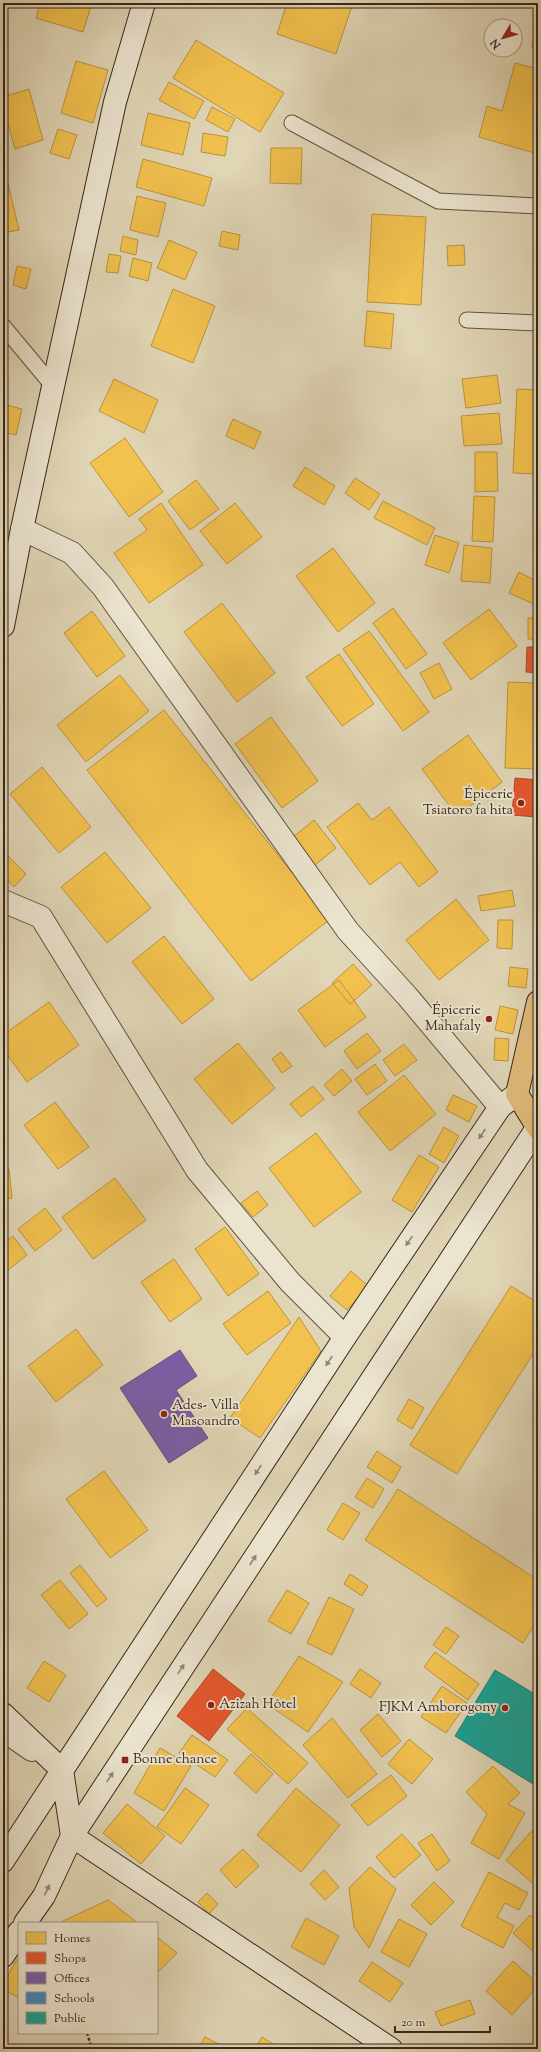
<svg xmlns="http://www.w3.org/2000/svg" width="541" height="2052" font-family="'Sorts Mill Goudy',serif">
  <rect width="100%" height="100%" fill="#e0d5b5"/>
  <filter id="stains"><feTurbulence type="fractalNoise" baseFrequency=".005" numOctaves="4"/><feColorMatrix values="0 0 0 0 .2 0 0 0 0 .09 0 0 0 0 .02 0 0 0 .5 -.17"/></filter>
  <radialGradient id="worn" r=".72"><stop offset=".6" stop-color="#630" stop-opacity="0"/><stop offset="1" stop-color="#630" stop-opacity=".3"/></radialGradient>
  <path fill="#f2c14e" stroke="#ba933e" d="M40 3H92L83 32 36 18Z
    M239 3H256L254 8Z
    M287 3H353L336 54 277 34Z
    M537 13H538V49L532 48Z
    M196 40 284 93 260 132 173 78Z
    M76 61 108 70 93 123 61 113Z
    M515 63 538 69V154L479 137 487 106 502 111Z
    M169 82 204 101 194 119 159 100Z
    M29 89 43 140 15 149 3 106V97Z
    M212 107 235 119 228 132 206 120Z
    M148 113 190 123 183 155 141 145Z
    M58 129 77 135 69 159 50 153Z
    M203 133 228 137 225 156 201 152Z
    M271 148H302L301 184 270 183Z
    M143 159 212 178 204 206 136 187Z
    M6 175 19 230 3 233V176Z
    M137 196 166 203 158 237 130 230Z
    M372 214 426 217 421 305 367 302Z
    M222 231 240 235 238 250 219 246Z
    M123 236 138 240 136 255 120 251Z
    M169 240 197 252 185 280 157 268Z
    M464 245 465 265 448 266 447 246Z
    M109 254 121 256 118 273 106 272Z
    M133 258 152 263 148 281 129 276Z
    M17 266 31 269 26 289 13 285Z
    M173 289 215 306 193 363 151 346Z
    M367 311 394 314 391 349 364 346Z
    M3 340 8 346 3 350Z
    M497 375 501 403 466 408 462 379Z
    M114 379 158 400 144 433 99 411Z
    M517 389 538 390V474L513 473Z
    M3 404 22 409 16 435 3 432Z
    M499 413 502 444 464 446 461 416Z
    M233 419 261 432 254 449 226 436Z
    M125 438 163 492 129 517 90 463Z
    M475 452H497L498 491 475 492Z
    M305 467 335 486 324 505 293 486Z
    M355 478 380 494 369 510 345 493Z
    M196 480 219 509 190 530 168 501Z
    M474 496 495 497 493 542 472 541Z
    M383 501 435 528 427 545 374 518Z
    M161 503 203 565 149 603 114 553 147 530 139 519Z
    M235 503 262 537 227 564 200 531Z
    M435 535 459 543 449 573 425 565Z
    M464 545 492 548 490 583 461 581Z
    M333 548 375 603 338 632 296 576Z
    M519 572 538 582V606L509 593Z
    M222 603 275 673 237 702 184 632Z
    M393 608 427 654 406 669 373 623Z
    M489 609 517 646 471 680 443 643Z
    M92 611 125 656 97 677 64 633Z
    M528 618H538V639H528Z
    M369 631 429 712 403 731 343 649Z
    M339 654 374 704 342 726 306 677Z
    M439 663 452 689 434 699 420 673Z
    M120 675 149 711 86 762 57 725Z
    M508 682 538 683V769L505 768Z
    M164 710 329 920 251 981 87 770Z
    M271 717 318 781 282 808 235 744Z
    M468 735 502 782 457 816 422 769Z
    M42 767 91 827 59 853 10 794Z
    M358 803 372 820 389 807 438 872 419 887 400 862 370 885 327 827Z
    M314 820 336 848 315 865 293 837Z
    M3 851 26 874 14 887 3 875Z
    M105 852 151 908 107 943 61 887Z
    M512 890 515 906 481 911 478 896Z
    M456 899 489 940 439 980 406 940Z
    M498 920H513L512 949 497 948Z
    M164 936 214 999 182 1024 132 962Z
    M3 948H5L8 1028H3Z
    M353 964 372 985 350 1004 332 983Z
    M510 967 528 969 526 988 508 986Z
    M339 980 366 1017 325 1047 298 1010Z
    M49 1002 79 1045 27 1082 3 1049V1035Z
    M500 1006 518 1010 513 1034 495 1030Z
    M367 1033 381 1051 357 1069 344 1051Z
    M495 1038 509 1039 508 1061 494 1060Z
    M238 1043 275 1088 232 1124 194 1079Z
    M404 1044 417 1060 395 1076 383 1060Z
    M281 1052 292 1066 282 1073 272 1059Z
    M375 1064 387 1081 367 1095 355 1079Z
    M3 1068H8L7 1097H3Z
    M342 1069 352 1081 334 1096 324 1085Z
    M404 1075 436 1114 390 1151 358 1112Z
    M313 1086 324 1099 301 1117 290 1104Z
    M453 1095 477 1106 469 1122 446 1110Z
    M55 1102 89 1147 58 1169 24 1125Z
    M444 1127 459 1136 444 1163 429 1154Z
    M316 1133 361 1192 314 1227 269 1168Z
    M419 1155 439 1167 412 1212 392 1200Z
    M3 1169H9L12 1198 3 1199Z
    M115 1178 146 1220 93 1259 62 1217Z
    M257 1191 268 1205 253 1217 241 1203Z
    M45 1208 62 1230 35 1251 18 1229Z
    M225 1227 259 1274 228 1296 195 1249Z
    M13 1236 27 1255 3 1274V1243Z
    M174 1259 202 1299 170 1322 141 1282Z
    M351 1271 368 1286 347 1310 330 1296Z
    M511 1286 538 1303V1346L457 1474 410 1445Z
    M268 1291 291 1323 247 1355 223 1324Z
    M299 1317 321 1351 260 1438 230 1418Z
    M76 1329 103 1365 56 1402 28 1366Z
    M409 1399 424 1408 412 1429 397 1420Z
    M377 1451 401 1467 392 1483 367 1467Z
    M104 1471 148 1530 110 1558 66 1499Z
    M367 1478 384 1489 373 1508 355 1497Z
    M398 1489 538 1580V1619L523 1643 365 1540Z
    M343 1503 360 1513 343 1540 327 1530Z
    M80 1565 107 1599 97 1607 70 1573Z
    M350 1574 368 1586 362 1596 344 1584Z
    M60 1580 88 1614 69 1629 41 1595Z
    M287 1590 309 1603 291 1634 268 1621Z
    M329 1597 354 1609 332 1655 307 1643Z
    M446 1627 459 1636 446 1654 433 1645Z
    M435 1652 479 1684 468 1700 424 1667Z
    M299 1656 343 1682 308 1732 267 1704Z
    M44 1661 66 1675 49 1702 27 1688Z
    M360 1669 381 1683 371 1698 350 1684Z
    M442 1686 467 1703 446 1733 421 1717Z
    M247 1708 308 1763 288 1784 227 1729Z
    M378 1714 401 1741 382 1757 360 1730Z
    M332 1718 377 1774 348 1798 303 1745Z
    M192 1735 228 1760 215 1777 179 1753Z
    M409 1739 433 1759 412 1784 388 1764Z
    M160 1748 191 1766 164 1811 134 1793Z
    M251 1754 273 1774 256 1793 234 1773Z
    M493 1766 520 1793 508 1804 525 1813 499 1859 471 1843 487 1814 466 1792Z
    M391 1775 407 1796 368 1826 351 1805Z
    M185 1788 209 1805 181 1844 157 1827Z
    M296 1788 340 1825 301 1872 257 1835Z
    M127 1804 165 1836 141 1864 103 1833Z
    M537 1825 538 1826V1888L506 1860Z
    M402 1834 421 1855 394 1878 376 1857Z
    M432 1834 450 1861 437 1871 418 1843Z
    M243 1849 259 1866 236 1888 220 1870Z
    M370 1867 396 1889 369 1948 354 1927 349 1888Z
    M324 1870 339 1887 325 1900 310 1884Z
    M489 1872 528 1893 519 1910 505 1903 497 1917 514 1926 503 1948 461 1926Z
    M434 1882 454 1902 431 1925 411 1905Z
    M207 1893 218 1904 209 1914 198 1902Z
    M108 1900 138 1923H61V1922Z
    M530 1915 538 1923V1956L513 1933Z
    M306 1918 339 1936 324 1965 291 1947Z
    M399 1919 427 1934 409 1967 381 1952Z
    M157 1937 177 1953 157 1973Z
    M19 1956V1998L3 1989V1984Z
    M513 1961 538 1984V1986L512 2015 486 1991Z
    M372 1962 403 1983 390 2002 359 1981Z
    M470 2000 475 2014 441 2026 435 2012Z
    M205 2037 228 2049H198Z
    M262 2037 281 2049H255Z
    M538 2038V2049H529Z"/>
  <path fill="#e4572e" stroke="#b04928" d="M527 647H538V673L526 672Z
    M515 778 538 780 536 817 512 815Z
    M213 1669 245 1694 209 1741 177 1716Z"/>
  <path fill="#7b5ea7" stroke="#674e7d" d="M180 1350 197 1376 176 1390 208 1438 169 1463 120 1388Z"/>
  <path fill="#3f88c5" stroke="#3d6b92" d="M424 3H433L431 7Z"/>
  <path fill="#17a398" stroke="#217e72" d="M495 1670 538 1696V1787L455 1736Z"/>
  <g fill="none" stroke-linecap="round" stroke-linejoin="round">
    <defs>
      <path id="lane" d="M292 123 438 201 538 206
        M467 320 538 323
        M3 326 53 386"/>
      <path id="street" d="M22 529 72 553 103 587 348 931 407 996 500 1107
        M3 901 41 917 197 1170 290 1282 345 1337
        M3 1730 32 1750"/>
      <path id="secondary" d="M3 626 22 529 115 102 144 3
        M3 1714 62 1770 72 1836 391 2049
        M3 1861 345 1337 500 1107 517 1094
        M25 1923 44 1896 72 1836 537 1128
        M3 1956 19 1932"/>
      <path id="primary" d="M517 1094 538 1002
        M517 1094 538 1128"/>
    </defs>
    <use href="#lane" stroke="#615241" stroke-width="17"/>
    <use href="#street" stroke="#615241" stroke-width="24"/>
    <use href="#secondary" stroke="#37271a" stroke-width="24"/>
    <use href="#primary" stroke="#37271a" stroke-width="24"/>
    <path stroke="#37271a" stroke-width="2.5" stroke-dasharray="3 2" stroke-linecap="butt" d="M87 2033 92 2049"/>
    <use href="#lane" stroke="#ebe4cf" stroke-width="15"/>
    <use href="#street" stroke="#ebe4cf" stroke-width="22"/>
    <use href="#secondary" stroke="#ebe4cf" stroke-width="22"/>
    <use href="#primary" stroke="#e0ba7a" stroke-width="22"/>
  </g>
  <defs><path id="oneway-solid" d="M-6-.8H1V-3.2L6.5 0L1 3.2V.8H-6Z"/></defs>
  <g fill="#918674">
    <use href="#oneway-solid" transform="translate(482 1134) rotate(124)"/>
    <use href="#oneway-solid" transform="translate(409 1241) rotate(124)"/>
    <use href="#oneway-solid" transform="translate(329 1361) rotate(123)"/>
    <use href="#oneway-solid" transform="translate(258 1470) rotate(123)"/>
    <use href="#oneway-solid" transform="translate(253 1560) rotate(-57)"/>
    <use href="#oneway-solid" transform="translate(181 1669) rotate(-57)"/>
    <use href="#oneway-solid" transform="translate(110 1777) rotate(-57)"/>
    <use href="#oneway-solid" transform="translate(47 1890) rotate(-65)"/>
  </g>
  <g fill="#8f2418" stroke="#ebe4cf" stroke-width="1.5">
    <circle cx="521" cy="803" r="4"/>
    <circle cx="489" cy="1019" r="4"/>
    <circle cx="164" cy="1414" r="4"/>
    <circle cx="211" cy="1705" r="4"/>
    <circle cx="505" cy="1708" r="4"/>
    <rect x="121" y="1756" width="8" height="8" rx="2"/>
  </g>
  <g text-anchor="middle" dominant-baseline="central" stroke-width="4" stroke-linejoin="round" paint-order="stroke">
    <g font-size="14" fill="#37271a" stroke="#ebe4cf" text-anchor="end">
      <text x="513" y="795">Épicerie<tspan x="513" dy="16">Tsiatoro fa hita</tspan></text>
      <text x="481" y="1011">Épicerie<tspan x="481" dy="16">Mahafaly</tspan></text>
      <text x="172" y="1406" text-anchor="start">Ades- Villa<tspan x="172" dy="16">Masoandro</tspan></text>
      <text x="219" y="1705" text-anchor="start">Azizah Hôtel</text>
      <text x="497" y="1708">FJKM Amborogony</text>
      <text x="133" y="1760" text-anchor="start">Bonne chance</text>
    </g>
  </g>
  <rect width="541" height="2052" fill="none" stroke="#e0d5b5" stroke-width="16"/>
  <rect x="4" y="4" width="533" height="2044" fill="none" stroke="#37271a" stroke-width="2"/>
  <rect x="8" y="8" width="525" height="2036" fill="none" stroke="#37271a"/>
  <rect x="18" y="1922" width="140" height="112" fill="#ebe4cf" stroke="#a39887"/>
  <rect x="26" y="1932" width="20" height="12" fill="#f2c14e" stroke="#a39887"/>
  <text x="54" y="1942" font-size="12" fill="#37271a">Homes</text>
  <rect x="26" y="1952" width="20" height="12" fill="#e4572e" stroke="#a39887"/>
  <text x="54" y="1962" font-size="12" fill="#37271a">Shops</text>
  <rect x="26" y="1972" width="20" height="12" fill="#7b5ea7" stroke="#a39887"/>
  <text x="54" y="1982" font-size="12" fill="#37271a">Offices</text>
  <rect x="26" y="1992" width="20" height="12" fill="#3f88c5" stroke="#a39887"/>
  <text x="54" y="2002" font-size="12" fill="#37271a">Schools</text>
  <rect x="26" y="2012" width="20" height="12" fill="#17a398" stroke="#a39887"/>
  <text x="54" y="2022" font-size="12" fill="#37271a">Public</text>
  <g transform="translate(503 38) rotate(232)"><circle r="19" fill="#ebe4cf" stroke="#a39887"/>
  <path d="M0-3L7 15L0 10L-7 15Z" fill="#8f2418"/>
  <text y="-6" font-size="11" font-weight="bold" text-anchor="middle" fill="#37271a">N</text>
  </g>
  <path d="M395 2026v6h95v-6" fill="none" stroke="#37271a" stroke-width="2"/>
  <text x="401" y="2026" font-size="12" fill="#37271a" stroke="#ebe4cf" stroke-width="3" paint-order="stroke">20 m</text>
  <rect width="100%" height="100%" filter="url(#stains)"/>
  <rect width="100%" height="100%" fill="url(#worn)"/>
</svg>
